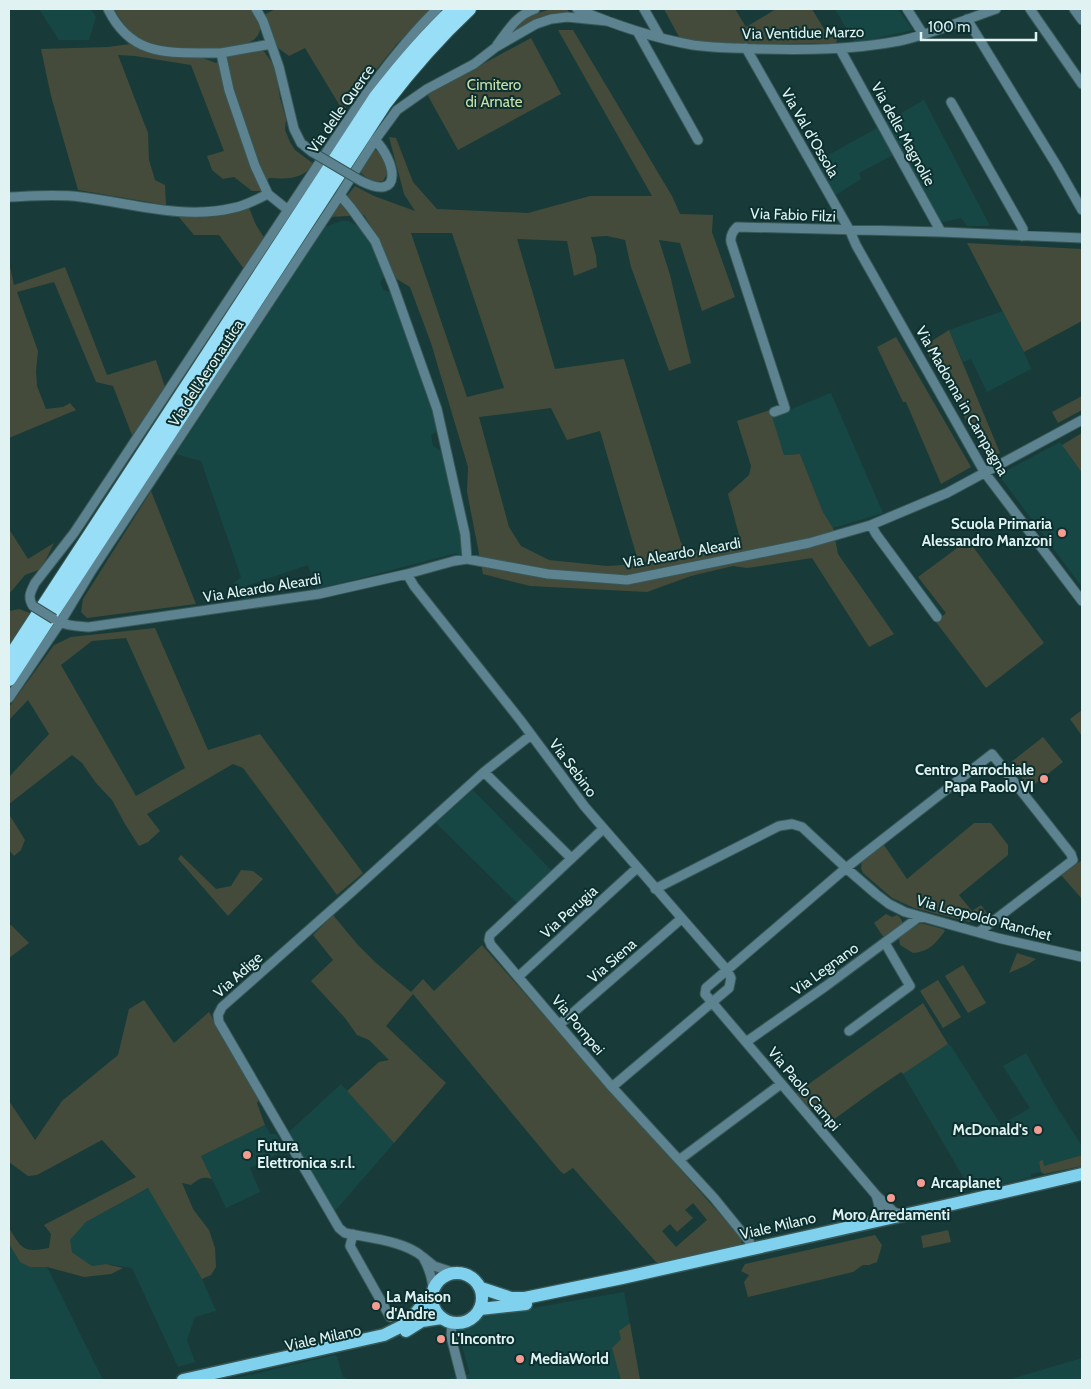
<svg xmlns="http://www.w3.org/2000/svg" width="1091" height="1389" font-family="Cabin,sans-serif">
  <rect width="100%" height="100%" fill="#183b39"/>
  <path fill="#174744" d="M39 9H91L96 17 89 40H59Z
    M835 9H898L913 30 855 43Z
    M924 100 990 226H967L961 218 944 222 940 220 888 125 886 122Z
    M877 128 893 155 859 173 861 179 834 196 814 163Z
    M341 221H348L358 226 364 231 372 242 385 276 380 282 383 290 393 293 434 412 437 431 431 435 433 446 441 451 463 547 462 554 459 556 456 553 316 590 308 565 246 586 250 599 247 601 238 596 236 590 234 583 241 577 201 461 176 454 325 227Z
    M1003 311 1024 352 1031 369 987 392 971 359 963 362 949 330Z
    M831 393 883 513 833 528 823 512 800 454 784 455 772 417Z
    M1060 442 1082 473V587L1001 478 1002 473Z
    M473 790 551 870 517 903 436 823Z
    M948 1044 951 1046 1001 1125 1030 1108 1003 1066 1026 1053 1055 1104 1082 1146V1155L1044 1166 1039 1163 1041 1172 1031 1174V1177L972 1192 903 1074Z
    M341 1084 394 1143 335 1211 289 1132Z
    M265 1125 270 1134H276L285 1150 250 1168 260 1192 226 1208 201 1156Z
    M149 1188 202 1279 216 1311 195 1317 187 1340 195 1362 178 1367 132 1268 106 1264 92 1266 72 1252 69 1240 86 1222Z
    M9 1244 20 1262 38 1267H47L103 1380H9Z
    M624 1292 640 1380H443L470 1374 457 1329 470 1319Z
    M335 1355 337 1357 343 1377 346 1378 347 1380H228Z
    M1082 1358V1380H1008Z"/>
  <path fill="#444b3a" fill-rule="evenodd" d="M114 9H254C257 16 263 27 258 35 246 57 153 50 135 37 127 30 120 18 114 9Z
    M276 9H431L396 45 343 111 305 48 289 56 278 48 263 15Z
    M551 9H567L569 12 539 17 515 30 513 29V27L532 15Z
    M664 9H735L746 27 776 9H812L829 37 835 34 837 39 836 43C785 44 733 47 682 39V37H679Z
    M558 30H573L672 196 680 214 713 215 712 232 735 297 702 311 680 243 659 240 670 275 691 363 669 371 631 267 625 240 607 236 591 237 596 256 597 267 574 276 567 241 517 239 555 369 624 359 681 543 690 551 736 547 740 539 728 494 749 475 751 466 737 421 770 410 784 455 800 454 823 512 833 528 838 554 894 634 869 647 812 558 747 568 733 566 691 576 647 592 530 586 483 574 467 492 468 467 431 343 410 287 395 278 381 243 364 215 330 217 355 186 374 196 415 211 404 194 389 137 396 138 413 182 437 209 528 213 590 196H652ZM411 233H452L504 388 467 397ZM551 408 567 440 600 431 639 564 607 566 549 560 521 546 509 527 479 417Z
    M531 38 561 94 458 150 427 94Z
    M130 44 138 49 155 54 170 57H200L216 63 226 55 263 50 275 67 280 98 286 119 285 130 290 142 295 150 314 164C301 180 288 179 269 178L261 191H252L234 177 223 179 212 170 207 156 224 151 191 65 135 56 118 55 148 133 149 160 155 180 165 185 166 205 78 190 51 96 41 49 108 47Z
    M373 149C381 152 389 165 387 174 387 175 383 180 383 181 372 182 366 178 359 171Z
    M249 208 256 225 265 239 244 269 219 235H194L178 216 221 214Z
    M967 243 1082 249V321L1024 352Z
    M9 262 14 285 65 267 107 375 156 360 166 390 141 429 132 435 113 386 96 382 54 282 17 292 38 351 36 371 37 386 46 409 63 407 70 403 76 410 9 438Z
    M949 330 1000 453 991 457H987L924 346Z
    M896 337 971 467 941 484 906 402H903L877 347Z
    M1082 396V410L1058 423 1052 412Z
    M1082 433V473L1062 445Z
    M151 491 196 604 87 618 81 612 83 599Z
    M9 529 28 559 54 543 41 569 25 575 9 594Z
    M968 540 1044 643 986 688 936 622 946 613 918 577Z
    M19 609 30 613 9 648V611Z
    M155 628 208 750 260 734 363 873 337 895 243 768 233 764 147 814 160 831 148 842 139 846 125 824 112 800 96 783 82 763 72 755 9 804V777L49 734 28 700 9 720V707L54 645 71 637ZM126 638 185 768 136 796 61 665 92 641Z
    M1082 710V736L1070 719Z
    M1043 737 1063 762 1030 788 1010 763Z
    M9 814 25 840 21 850 14 856 9 850Z
    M974 823H991L1008 845V855L959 895 972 911 981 905 990 917 969 922 914 908 892 898 863 873 861 868 862 861 884 845 907 879Z
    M181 855 216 889 231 886 241 870 253 871 263 879 228 916 178 859Z
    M1082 860V899L1061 875Z
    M886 914 892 917 897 915C900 917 903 920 902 924L884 938 874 923Z
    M333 915 358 945 376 963 411 992 423 979 434 991 482 945 741 1238 742 1245 660 1265 655 1261 573 1168 564 1174 560 1171 413 994 386 1026 446 1083 394 1143 347 1091 379 1062 389 1060 369 1040 357 1035 345 1018 311 981 333 960 313 935ZM693 1203 707 1220 676 1247 662 1231 670 1224 677 1232 693 1218 685 1210Z
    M921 923 943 929 945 931C936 943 929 952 913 953L900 945 899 937Z
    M9 925H11L29 943 9 958Z
    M1017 953 1036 959 1027 965 1009 973Z
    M963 965 986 1003 968 1013 945 976Z
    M938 980 961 1017 943 1028 920 991Z
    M144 1000 174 1043 209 1012 259 1100 257 1103 265 1125 201 1156 212 1179C202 1176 199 1179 191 1185L182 1183 193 1209 209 1230 215 1248 216 1267 211 1275 202 1279 148 1188 86 1222 70 1240 72 1252 92 1266 106 1264 123 1268 111 1274 84 1277 47 1267H30L20 1262 9 1244V1228C22 1249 23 1253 49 1248L51 1234 44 1225 136 1177 102 1140 37 1175 28 1176 9 1162V1101L35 1140 62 1101 118 1055 129 1009Z
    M923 1003 948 1044 903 1074 901 1072 873 1091 829 1123 816 1106 809 1110 796 1093Z
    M1082 1155V1166L1044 1174 1041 1172 1039 1163 1040 1161 1043 1160 1044 1166Z
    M948 1230 951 1242 923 1248 921 1236Z
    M875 1235 882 1245 877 1262 869 1265H863L853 1272 748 1297 744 1282 749 1275 741 1271 745 1264Z
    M630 1323 640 1380H621L612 1348 621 1339 619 1331Z"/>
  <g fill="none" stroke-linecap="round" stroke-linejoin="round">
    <defs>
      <path id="minor" d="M108 9C133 60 173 52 221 53
        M256 9 263 21 279 67 294 129 301 143 312 152
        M577 9C615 25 653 38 693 45 714 48 737 48 758 49 805 50 852 50 899 41 932 34 964 20 996 9
        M644 9 660 37
        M907 9 923 34
        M1030 9 1082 84
        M1074 9 1082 20
        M967 19 1057 166 1082 210
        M637 31 698 140
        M271 44 221 53 229 90 255 166 268 194 288 210C334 142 379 66 437 9
        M497 45C508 30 517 15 535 9
        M746 48 850 231 856 245 985 473 1082 601
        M840 49 941 232
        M951 102 1023 229 1022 236
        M361 181C405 203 395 160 375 140
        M340 195 351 208 375 241 393 285 437 409 465 534 467 559
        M9 197C33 196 57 194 81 197 131 203 183 220 233 208 245 206 257 199 268 194
        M774 412 785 408 731 242C730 236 733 231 737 227L941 232 1082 238
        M871 525 876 534 937 617
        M407 574 414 586 521 721 585 807 727 970 731 978 729 988 612 1087
        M33 606C27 597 31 591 35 583L74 533 288 210
        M54 619C65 626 77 626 89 627L319 594 407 574 454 561 467 559 548 574 627 580 809 543 871 525 947 493 1082 420
        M9 698 60 623 92 570 340 195 375 140 397 110 427 89 474 64 496 47 536 24 551 19 567 17 607 21
        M484 772 571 858
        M603 829 490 935 489 940 491 945 612 1087 714 1198 749 1241 752 1249
        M655 889 779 826 792 824 802 827 846 868 876 894 889 904 905 912 998 938 1082 957
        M519 976 637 868
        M560 1024 681 919
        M849 1031 910 986 885 943
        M746 1042 826 986 919 917
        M679 1160 781 1084
        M902 1214 894 1212 876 1195 705 994 706 988 846 868 992 754 1071 854 1073 860 979 932
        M875 1221C882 1212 879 1205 876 1195
        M353 1234 350 1246 390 1317
        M423 1257C405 1241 369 1238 345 1233L339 1228 219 1022 218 1015 222 1007 354 890 484 772 531 735
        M433 1292C433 1279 429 1268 423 1257L434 1266 455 1273
        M452 1322 451 1337 462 1380"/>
      <path id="primary" d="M432 1298a25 25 0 1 1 50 0a25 25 0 1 1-50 0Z
        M481 1288 511 1298H525L622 1278 953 1204 1082 1174
        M480 1309 526 1304
        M406 1331 422 1321 441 1318
        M183 1380 384 1335 402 1326 414 1315 433 1292"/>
      <path id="trunk" d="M9 659 376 97C400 66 425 36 454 9
        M9 679 385 103C411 69 438 38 469 9"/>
    </defs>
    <use href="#minor" stroke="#385857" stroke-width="11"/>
    <use href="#primary" stroke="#385857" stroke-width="15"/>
    <use href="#trunk" stroke="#385857" stroke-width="16"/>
    <use href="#minor" stroke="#5d8391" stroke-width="9"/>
    <use href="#primary" stroke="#7fd1ed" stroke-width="12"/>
    <use href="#trunk" stroke="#98def6" stroke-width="14"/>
    <defs>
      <path id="minor-bridge" d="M312 152 361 181
        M33 606 54 619"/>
    </defs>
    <use href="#minor-bridge" stroke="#385857" stroke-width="11" stroke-linecap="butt"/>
    <use href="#minor-bridge" stroke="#5d8391" stroke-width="9"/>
  </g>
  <g fill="#f59c91" stroke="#0c302f" stroke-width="2">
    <circle cx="1062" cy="533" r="5"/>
    <circle cx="1044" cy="779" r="5"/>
    <circle cx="1038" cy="1130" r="5"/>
    <circle cx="247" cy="1155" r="5"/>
    <circle cx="921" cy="1183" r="5"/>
    <circle cx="891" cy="1198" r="5"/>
    <circle cx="376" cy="1306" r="5"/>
    <circle cx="441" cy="1339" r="5"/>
    <circle cx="520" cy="1359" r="5"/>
  </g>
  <g text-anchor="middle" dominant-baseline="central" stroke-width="4" stroke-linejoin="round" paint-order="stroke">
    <g font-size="15" fill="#e0f3f2" stroke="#0c302f">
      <text transform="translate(803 33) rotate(-1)">Via Ventidue Marzo</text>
      <text transform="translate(341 109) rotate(-55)">Via delle Querce</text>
      <text transform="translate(810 133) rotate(60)">Via Val d'Ossola</text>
      <text transform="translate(903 134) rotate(61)">Via delle Magnolie</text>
      <text transform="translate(793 215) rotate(2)">Via Fabio Filzi</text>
      <text transform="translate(206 373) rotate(-57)">Via dell'Aeronautica</text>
      <text transform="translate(962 401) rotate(60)">Via Madonna in Campagna</text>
      <text transform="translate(682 553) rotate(-10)">Via Aleardo Aleardi</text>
      <text transform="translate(262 588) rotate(-9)">Via Aleardo Aleardi</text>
      <text transform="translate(573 768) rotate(53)">Via Sebino</text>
      <text transform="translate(569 912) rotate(-42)">Via Perugia</text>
      <text transform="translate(984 918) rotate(15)">Via Leopoldo Ranchet</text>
      <text transform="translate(612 961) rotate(-41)">Via Siena</text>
      <text transform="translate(825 969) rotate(-36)">Via Legnano</text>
      <text transform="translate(238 975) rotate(-42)">Via Adige</text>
      <text transform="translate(578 1025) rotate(50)">Via Pompei</text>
      <text transform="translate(804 1089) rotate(50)">Via Paolo Campi</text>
      <text transform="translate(778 1226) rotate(-13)">Viale Milano</text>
      <text transform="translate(323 1338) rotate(-12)">Viale Milano</text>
    </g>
    <g font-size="15" fill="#cbe0aa" stroke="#0c302f">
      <text x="494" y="85">Cimitero<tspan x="494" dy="17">di Arnate</tspan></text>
    </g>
    <g font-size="15" font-weight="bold" fill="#e0f3f2" stroke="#0c302f" text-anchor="start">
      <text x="1052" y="524" text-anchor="end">Scuola Primaria<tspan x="1052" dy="17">Alessandro Manzoni</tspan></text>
      <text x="1034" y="770" text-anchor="end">Centro Parrochiale<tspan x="1034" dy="17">Papa Paolo VI</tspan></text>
      <text x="1028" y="1130" text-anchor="end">McDonald's</text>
      <text x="257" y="1146">Futura<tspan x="257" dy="17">Elettronica s.r.l.</tspan></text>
      <text x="931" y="1183">Arcaplanet</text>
      <text x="891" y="1215" text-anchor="middle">Moro Arredamenti</text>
      <text x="386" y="1297">La Maison<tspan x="386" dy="17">d'Andre</tspan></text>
      <text x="451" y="1339">L'Incontro</text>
      <text x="530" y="1359">MediaWorld</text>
    </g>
  </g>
  <rect width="1091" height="1389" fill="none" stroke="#e0f3f2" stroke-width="20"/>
  <path d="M921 32v8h115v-8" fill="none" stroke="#e0f3f2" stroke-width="2.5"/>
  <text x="928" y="32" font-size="15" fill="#e0f3f2" stroke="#0c302f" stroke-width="4" paint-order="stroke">100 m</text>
</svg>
